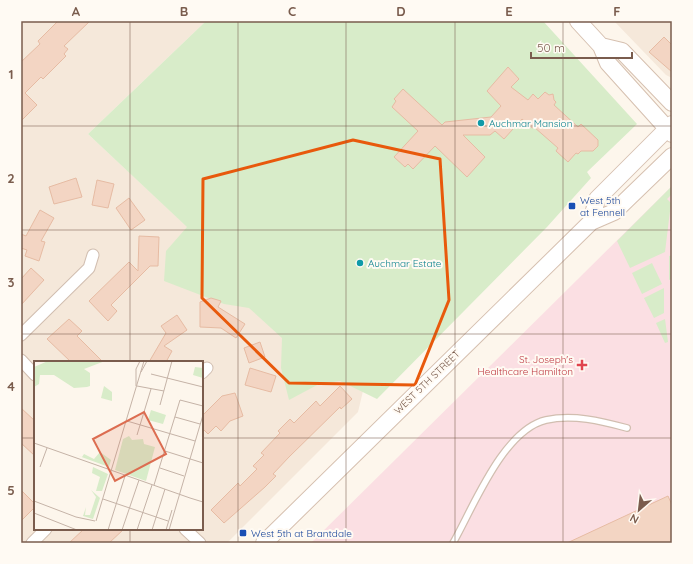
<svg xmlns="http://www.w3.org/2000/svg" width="693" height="564" font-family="Quicksand,sans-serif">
  <rect width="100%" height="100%" fill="#fdf6ec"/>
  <path fill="#f5e8da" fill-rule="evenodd" d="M21 21H206L88 134 363 391 358 412 227 543H21ZM35 362H202V529H35Z
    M614 21H672V78L666 75Z"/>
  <path fill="#fbdfe3" d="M672 186V543H311Z"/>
  <path fill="#d8ecc9" d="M206 21H543L637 124 587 172 591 178 547 227 377 399 340 381 319 384 289 400 281 368 282 338 249 308 224 304 164 281 166 251 187 227 88 134Z
    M672 186V194L667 199 671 203 665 252 630 268 617 241Z
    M672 255V279L669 280V256Z
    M652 263 662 284 642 294 632 273Z
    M664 288V313L654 318 644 298Z
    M665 319 668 342 665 343 656 323Z"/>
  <path fill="#f3d5c3" stroke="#e6bba3" d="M58 21H90L64 46 68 49 64 54 66 56 43 79 41 77 25 93 37 105 21 121V62L40 44 38 41Z
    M664 37 672 45V72L649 52Z
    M508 67 519 79 511 87 528 100 533 94 538 99 545 92 549 95 553 94 554 100 556 102 554 105 578 127 581 124 598 140V146L593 151H581L578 154 576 153 568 162 556 151 558 148 534 127 532 128 522 119 504 139 495 131 490 135H463L485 157 467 177 435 146 413 169 408 164 405 167 394 157 418 131 392 107 396 101 394 99 403 89 442 125 445 122 491 117 501 106 487 91Z
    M76 178 82 197 54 204 49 187Z
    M97 180 114 184 108 208 92 205Z
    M129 198 145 220 131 230 116 208Z
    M40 210 54 218 41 241 45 242 39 261 25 256 27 250 21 248V234L26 236Z
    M139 236 159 237 158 266H150L111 305 117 311 108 321 89 301 129 262 138 271Z
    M31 268 44 280 21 305V279Z
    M211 298 221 301 218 307 245 324 236 338 221 328 200 327V302Z
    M177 315 187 330 164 346 172 351 166 362H149L166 333 161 326Z
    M69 319 82 331 77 336 103 362H71L47 339Z
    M260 342 265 357 249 363 244 348Z
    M250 368 276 376 271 392 245 385Z
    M340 386 352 399 341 409 340 407 289 457 273 474 276 476 265 487 224 523 211 510 238 483 240 486 257 469 253 466 264 455 261 453 280 433 278 431 290 419 294 423 316 401 320 406Z
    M235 393 243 416 230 421 221 431 216 426 208 434 202 428V416L222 396Z
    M21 408 35 421V456L21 443Z
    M21 490 35 504V507L21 521Z
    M668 496 672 505V543H567Z
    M84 529H124L109 543H69Z"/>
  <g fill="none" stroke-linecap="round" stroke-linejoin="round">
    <defs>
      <path id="service" d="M453 543C473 508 503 430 546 420 573 414 601 421 627 428"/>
      <path id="minor" d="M21 335 89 268 93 255
        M21 360 35 375
        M202 373 207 368
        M185 529 200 543
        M32 543 46 529"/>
      <path id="secondary" d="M578 21 601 46 608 63 672 134
        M601 46 622 51 672 103
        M591 222 597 199 672 124
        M264 543 591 222 614 212 672 156"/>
    </defs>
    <use href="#service" stroke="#d1beb0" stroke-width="8"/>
    <use href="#minor" stroke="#d1beb0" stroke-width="13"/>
    <use href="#secondary" stroke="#d6c0b0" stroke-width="18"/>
    <use href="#service" stroke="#fff" stroke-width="5.5"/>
    <use href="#minor" stroke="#fff" stroke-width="11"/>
    <use href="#secondary" stroke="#fff" stroke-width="16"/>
  </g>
  <path fill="none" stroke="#e8590c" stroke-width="3" stroke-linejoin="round" d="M353 140 440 159 449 300 415 385 289 383 202 298 203 179Z"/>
  <path fill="none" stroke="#7a5c4d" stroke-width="1" stroke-opacity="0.55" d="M130 21V362M238 21V543M346 21V543M455 21V543M563 21V543M21 126H672M21 230H672M21 334H672M21 438H35M202 438H672M130 529V543"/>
  <g fill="#0f9aa8" stroke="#fffaf3" stroke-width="1.5">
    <circle cx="481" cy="123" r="4"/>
    <circle cx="360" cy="263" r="4"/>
  </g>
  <g fill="#1a4fb4" stroke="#fffaf3" stroke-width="1.5">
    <rect x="568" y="202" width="8" height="8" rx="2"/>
    <rect x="239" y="529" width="8" height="8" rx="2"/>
  </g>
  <path fill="#e0444e" stroke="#fffaf3" stroke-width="1.5" d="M580 359h4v4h4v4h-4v4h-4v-4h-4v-4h4z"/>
  <g text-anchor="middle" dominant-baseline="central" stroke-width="4" stroke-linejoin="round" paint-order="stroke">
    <g font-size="10" fill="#0d838f" stroke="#fffaf3" text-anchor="start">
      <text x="489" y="123">Auchmar Mansion</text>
      <text x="368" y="263">Auchmar Estate</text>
    </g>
    <g font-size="10" fill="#164399" stroke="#fffaf3" text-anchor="start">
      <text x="580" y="200">West 5th<tspan x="580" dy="12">at Fennell</tspan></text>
      <text x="251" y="533">West 5th at Brantdale</text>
    </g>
    <g font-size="10" fill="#be3a42" stroke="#fffaf3" text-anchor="end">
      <text x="573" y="359">St. Joseph's<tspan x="573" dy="12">Healthcare Hamilton</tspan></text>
    </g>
    <g font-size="10" fill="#7a5c4d" stroke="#fffaf3">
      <text transform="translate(427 382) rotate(-44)">WEST 5TH STREET</text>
    </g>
  </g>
  <g transform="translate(34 361)">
    <rect width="169" height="169" fill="#fdf6ec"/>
    <path d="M14 0H71L50 8 56 12V25L53 26 40 27 20 14H6L5 23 0 26V6ZM161 6 169 7V17L159 14ZM70 25 78 31V40L67 37ZM117 49 132 54 129 63 114 59ZM95 75 98 79 109 78 110 83 121 86 112 120 81 109 89 78ZM66 91 77 99 75 106 42 94 48 96 50 93 60 98ZM59 106 74 113 68 130H62L66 116 58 112ZM57 129 66 137 59 158 49 155 52 146 51 154H56L62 136Z" fill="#d8ecc9"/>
    <path fill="none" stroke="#c5b3a7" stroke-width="1" d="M107 11 113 0M117 13 169 26M102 25V8L106 0M103 25 130 30M146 39 169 45M126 44 138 0M141 56 166 63M93 60 161 80M103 74 117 28M0 82 156 137M131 90 169 102M6 106 13 87M126 107 150 115M120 124 146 39M156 137 169 141M69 138 134 160M0 140 42 156 61 160M0 152 43 169M62 160 110 0M74 169 91 115M88 169 105 119M103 169 118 124M118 169 131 128M132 169 138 149M135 169 169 54"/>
    <path fill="#dc6d51" fill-opacity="0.15" stroke="#dc6d51" stroke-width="2" d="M110 51 132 93 81 120 59 78Z"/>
    <rect width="169" height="169" fill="none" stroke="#7a5c4d" stroke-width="2"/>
  </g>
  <rect width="693" height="564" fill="none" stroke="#fffaf3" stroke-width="44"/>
  <g transform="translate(639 510) rotate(208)" stroke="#fffaf3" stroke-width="3" paint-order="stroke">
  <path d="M0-3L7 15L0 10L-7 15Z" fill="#7a5c4d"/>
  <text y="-6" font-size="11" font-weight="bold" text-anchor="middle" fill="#7a5c4d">N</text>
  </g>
  <path d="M531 52v6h101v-6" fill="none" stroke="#7a5c4d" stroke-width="2"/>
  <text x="537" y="52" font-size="12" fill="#7a5c4d" stroke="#fffaf3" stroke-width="3" paint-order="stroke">50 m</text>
  <rect x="22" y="22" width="649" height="520" fill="none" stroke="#7a5c4d" stroke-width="1.5"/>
  <g font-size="13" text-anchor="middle" font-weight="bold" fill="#7a5c4d">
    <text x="76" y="16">A</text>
    <text x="184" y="16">B</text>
    <text x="292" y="16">C</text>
    <text x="401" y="16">D</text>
    <text x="509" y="16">E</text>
    <text x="617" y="16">F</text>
    <text x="11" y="79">1</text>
    <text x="11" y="183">2</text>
    <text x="11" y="287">3</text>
    <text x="11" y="391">4</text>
    <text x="11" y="495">5</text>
  </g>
</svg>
